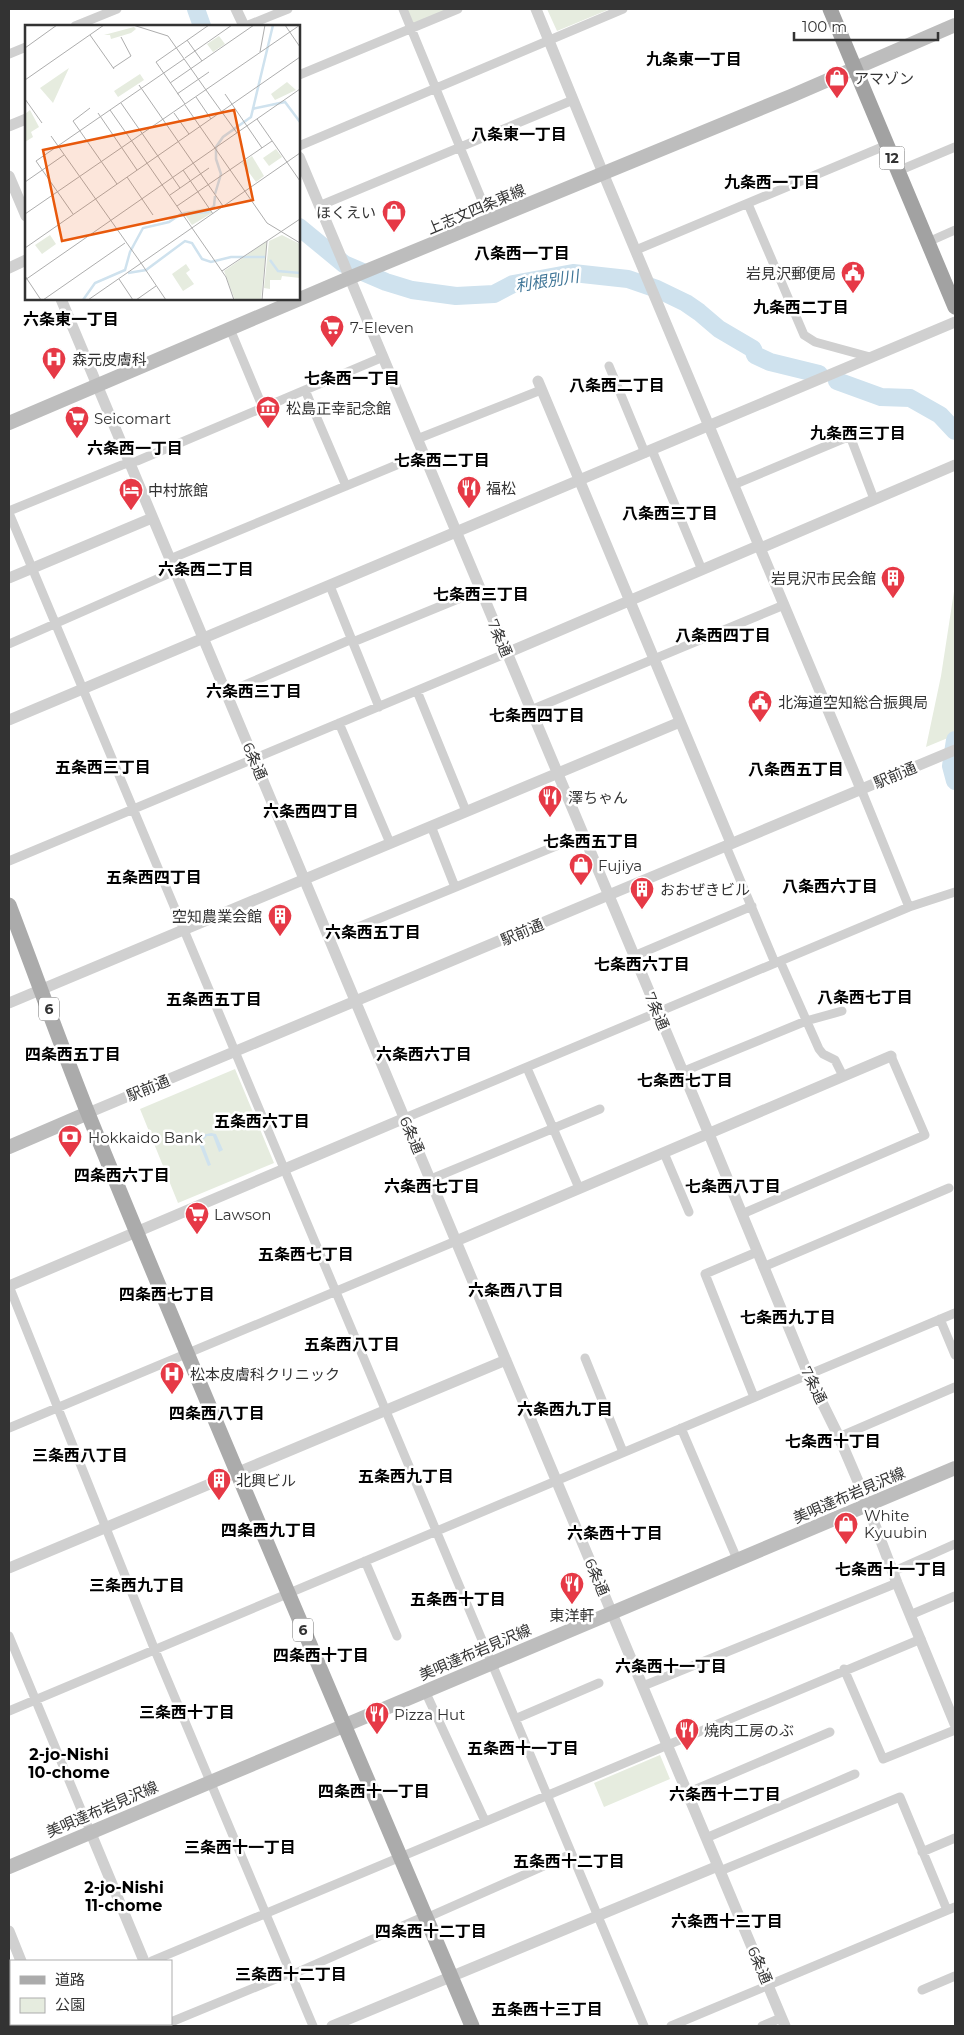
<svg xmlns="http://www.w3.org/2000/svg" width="964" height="2035" font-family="Montserrat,'Noto Sans JP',sans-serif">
  <rect width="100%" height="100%" fill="#fff"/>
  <path fill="#e6ecdf" d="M406 9H451L413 25Z
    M547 9H610L557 31Z
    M955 585V735L926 747 941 676Z
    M235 1069 274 1163 178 1203 140 1109Z
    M660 1755 670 1779 604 1807 594 1783Z"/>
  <path fill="#cfe2ee" d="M211 1133 216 1134 223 1150 219 1152 213 1136H207L202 1141 211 1165 208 1166 198 1141 202 1135Z"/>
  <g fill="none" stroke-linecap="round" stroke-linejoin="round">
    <path stroke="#cfe2ee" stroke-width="18" d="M196 9 202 26
      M299 227 344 264 386 282 412 290 456 296 494 294 513 284 573 273 628 279 657 289 686 303 699 312 719 329 753 349 755 355 770 362 819 374
      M837 381 881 397 910 398 940 415 955 431
      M955 740 951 766 955 781"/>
    <path stroke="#d0d0d0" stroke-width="9" d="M403 9 490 220
      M75 26 117 9
      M246 26 288 9
      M9 54 26 47
      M299 75 458 9
      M299 146 623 9
      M898 171 955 147
      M748 204 804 335 815 342 870 357
      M319 206 573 100
      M928 242 955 230
      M636 250 887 145
      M230 329 263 408
      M609 366 645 453
      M305 390 346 486
      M417 439 541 390
      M652 450 702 570
      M733 485 850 436 874 499
      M9 511 122 465 137 461 383 357
      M9 513 644 2026
      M170 559 423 454
      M330 586 379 707
      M353 642 480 590
      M9 644 175 571
      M417 691 466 811
      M226 693 352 639
      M531 710 784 605
      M339 723 390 843
      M431 826 455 887
      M726 846 775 963
      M9 861 507 653
      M909 907 955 892
      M329 939 583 835
      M634 956 752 906
      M780 961 819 1049 823 1054 835 1060 843 1076
      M527 1068 579 1188
      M682 1072 806 1021 842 1011
      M405 1118 909 907 861 789
      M664 1153 689 1212
      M431 1179 600 1109
      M742 1214 925 1135 891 1056
      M763 1267 949 1188
      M9 1286 154 1648 313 2026
      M940 1319 955 1355
      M585 1358 623 1452
      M754 1397 705 1274 757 1252
      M9 1428 456 1241
      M681 1428 737 1559
      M839 1437 955 1387
      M365 1561 397 1636
      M892 1572 955 1544
      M910 1615 955 1596
      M9 1636 90 1831
      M844 1669 883 1759 955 1730
      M643 1686 897 1583
      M425 1691 485 1821
      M9 1711 955 1313
      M515 1719 599 1683
      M687 1793 830 1732
      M706 1838 855 1774
      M922 1852 955 1838
      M720 1871 900 1797 947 1910
      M426 1918 571 1854
      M152 1961 921 1639
      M291 1975 425 1916
      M922 1990 955 1976
      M9 2022 11 2021
      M171 2022 290 1973
      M671 2026 955 1907
      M762 2026 781 2018"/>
    <path stroke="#d0d0d0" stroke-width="11" d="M236 9 244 26
      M536 9 603 173 861 789
      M9 126 26 119
      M299 157 709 1134 808 1374 839 1437 860 1486 897 1583 955 1724
      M9 176 26 216
      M9 268 26 260
      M61 299 785 2026
      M538 381 731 843
      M761 548 955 465
      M9 578 152 518
      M507 653 760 545
      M9 720 955 322
      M9 1003 680 722
      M88 1113 955 750
      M456 1241 891 1056
      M9 1286 405 1118
      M9 1568 506 1360
      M90 1831 144 1961
      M9 1931 21 1961
      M47 2024 48 2026
      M170 2024 171 2026
      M332 2026 718 1866"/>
    <path stroke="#bdbdbd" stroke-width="14" d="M9 423 349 278 791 96 955 25
      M9 1147 88 1113
      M9 1867 955 1468"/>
    <path stroke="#ababab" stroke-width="15" d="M9 905C36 976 61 1046 89 1116 213 1421 344 1723 472 2026"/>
    <path stroke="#a2a2a2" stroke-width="15" d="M830 9 955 307"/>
  </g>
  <defs>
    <symbol id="shop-pin" viewBox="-11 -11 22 30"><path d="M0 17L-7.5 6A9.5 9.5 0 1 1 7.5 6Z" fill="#e63946" stroke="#fff"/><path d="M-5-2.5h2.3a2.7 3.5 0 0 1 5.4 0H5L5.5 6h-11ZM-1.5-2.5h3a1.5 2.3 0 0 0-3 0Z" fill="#fff"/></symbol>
    <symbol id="civic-pin" viewBox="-11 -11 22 30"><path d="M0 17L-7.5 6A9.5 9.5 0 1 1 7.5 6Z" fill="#e63946" stroke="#fff"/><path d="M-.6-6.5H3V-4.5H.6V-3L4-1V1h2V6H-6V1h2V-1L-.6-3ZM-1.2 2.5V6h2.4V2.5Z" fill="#fff"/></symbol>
    <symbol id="supermarket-pin" viewBox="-11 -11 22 30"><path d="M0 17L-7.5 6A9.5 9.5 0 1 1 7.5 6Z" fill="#e63946" stroke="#fff"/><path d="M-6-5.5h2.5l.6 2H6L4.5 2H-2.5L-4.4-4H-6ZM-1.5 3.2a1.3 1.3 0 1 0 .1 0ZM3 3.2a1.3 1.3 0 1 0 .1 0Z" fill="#fff"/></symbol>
    <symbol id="hospital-pin" viewBox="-11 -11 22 30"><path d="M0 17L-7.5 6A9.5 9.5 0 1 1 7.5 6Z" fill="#e63946" stroke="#fff"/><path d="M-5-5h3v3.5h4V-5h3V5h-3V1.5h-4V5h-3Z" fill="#fff"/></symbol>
    <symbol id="museum-pin" viewBox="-11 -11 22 30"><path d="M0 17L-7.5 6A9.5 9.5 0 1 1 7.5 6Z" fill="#e63946" stroke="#fff"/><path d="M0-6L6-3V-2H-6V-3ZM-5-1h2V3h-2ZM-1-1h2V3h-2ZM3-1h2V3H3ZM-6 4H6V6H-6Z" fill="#fff"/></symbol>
    <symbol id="restaurant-pin" viewBox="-11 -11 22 30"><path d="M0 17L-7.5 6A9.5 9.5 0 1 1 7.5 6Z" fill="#e63946" stroke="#fff"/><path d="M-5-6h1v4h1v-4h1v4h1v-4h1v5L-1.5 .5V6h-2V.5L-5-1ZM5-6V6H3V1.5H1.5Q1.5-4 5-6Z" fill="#fff"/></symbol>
    <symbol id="hotel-pin" viewBox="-11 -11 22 30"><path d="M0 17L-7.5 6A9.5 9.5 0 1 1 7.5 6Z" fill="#e63946" stroke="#fff"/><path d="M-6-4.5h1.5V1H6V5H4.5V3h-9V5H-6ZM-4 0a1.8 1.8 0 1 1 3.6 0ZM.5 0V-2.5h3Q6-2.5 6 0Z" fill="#fff"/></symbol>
    <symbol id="building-pin" viewBox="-11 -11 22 30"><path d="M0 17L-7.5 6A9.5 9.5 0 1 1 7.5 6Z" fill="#e63946" stroke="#fff"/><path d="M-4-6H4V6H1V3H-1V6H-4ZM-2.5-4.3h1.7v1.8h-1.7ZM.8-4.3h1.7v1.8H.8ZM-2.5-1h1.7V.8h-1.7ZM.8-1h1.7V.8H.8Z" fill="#fff"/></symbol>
    <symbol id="bank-pin" viewBox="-11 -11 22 30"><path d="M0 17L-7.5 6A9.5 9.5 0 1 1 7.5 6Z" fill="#e63946" stroke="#fff"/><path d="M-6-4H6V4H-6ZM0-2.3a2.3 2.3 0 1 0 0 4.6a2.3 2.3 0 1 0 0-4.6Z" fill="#fff"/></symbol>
  </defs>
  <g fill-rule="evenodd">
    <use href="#shop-pin" x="823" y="64" width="28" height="38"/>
    <use href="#shop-pin" x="380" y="198" width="28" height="38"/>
    <use href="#civic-pin" x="839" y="259" width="28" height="38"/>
    <use href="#supermarket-pin" x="318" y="313" width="28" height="38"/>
    <use href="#hospital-pin" x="40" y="345" width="28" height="38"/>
    <use href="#museum-pin" x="254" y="394" width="28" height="38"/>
    <use href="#supermarket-pin" x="63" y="404" width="28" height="38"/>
    <use href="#restaurant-pin" x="455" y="474" width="28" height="38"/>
    <use href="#hotel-pin" x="117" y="476" width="28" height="38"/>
    <use href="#building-pin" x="879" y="564" width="28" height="38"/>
    <use href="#civic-pin" x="746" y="688" width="28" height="38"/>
    <use href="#restaurant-pin" x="536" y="783" width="28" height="38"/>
    <use href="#shop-pin" x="567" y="851" width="28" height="38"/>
    <use href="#building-pin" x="628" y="875" width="28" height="38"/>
    <use href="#building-pin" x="266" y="902" width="28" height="38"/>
    <use href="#bank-pin" x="56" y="1123" width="28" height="38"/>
    <use href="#supermarket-pin" x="183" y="1200" width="28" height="38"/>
    <use href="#hospital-pin" x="158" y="1360" width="28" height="38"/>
    <use href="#building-pin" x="205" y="1466" width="28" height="38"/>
    <use href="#shop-pin" x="832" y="1510" width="28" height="38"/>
    <use href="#restaurant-pin" x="558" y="1570" width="28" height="38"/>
    <use href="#restaurant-pin" x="363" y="1700" width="28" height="38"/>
    <use href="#restaurant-pin" x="673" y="1716" width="28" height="38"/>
  </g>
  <g text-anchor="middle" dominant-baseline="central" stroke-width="5" stroke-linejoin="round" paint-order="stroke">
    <g fill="#fff" stroke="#707070" stroke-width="1">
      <rect x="879.5" y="146.5" width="25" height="23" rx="4"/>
      <rect x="39" y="997.5" width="20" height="23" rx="4"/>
      <rect x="293" y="1618.5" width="20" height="23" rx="4"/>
    </g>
    <g font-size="14" font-weight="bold" fill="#333">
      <text x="892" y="158">12</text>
      <text x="49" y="1009">6</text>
      <text x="303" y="1630">6</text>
    </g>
    <g font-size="15" fill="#333" stroke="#fff" text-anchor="start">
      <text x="854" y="78">アマゾン</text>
      <text x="376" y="212" text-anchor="end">ほくえい</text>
      <text x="836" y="273" text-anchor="end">岩見沢郵便局</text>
      <text x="350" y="327">7-Eleven</text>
      <text x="72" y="359">森元皮膚科</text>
      <text x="286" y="408">松島正幸記念館</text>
      <text x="94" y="418">Seicomart</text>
      <text x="486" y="488">福松</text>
      <text x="148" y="490">中村旅館</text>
      <text x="876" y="578" text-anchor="end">岩見沢市民会館</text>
      <text x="778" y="702">北海道空知総合振興局</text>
      <text x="568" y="797">澤ちゃん</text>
      <text x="598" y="865">Fujiya</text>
      <text x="660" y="889">おおぜきビル</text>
      <text x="262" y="916" text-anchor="end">空知農業会館</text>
      <text x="88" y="1137">Hokkaido Bank</text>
      <text x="214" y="1214">Lawson</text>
      <text x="190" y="1374">松本皮膚科クリニック</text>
      <text x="236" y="1480">北興ビル</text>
      <text x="864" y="1515">White<tspan x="864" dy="17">Kyuubin</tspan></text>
      <text x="572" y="1615" text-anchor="middle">東洋軒</text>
      <text x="394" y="1714">Pizza Hut</text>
      <text x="704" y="1730">焼肉工房のぶ</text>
    </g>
    <g font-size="15" fill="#333" stroke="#fff">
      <text transform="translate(476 209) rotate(-23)">上志文四条東線</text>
      <text transform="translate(500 638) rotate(67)">7条通</text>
      <text transform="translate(255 761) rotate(67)">6条通</text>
      <text transform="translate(895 775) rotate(-23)">駅前通</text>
      <text transform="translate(522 932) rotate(-23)">駅前通</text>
      <text transform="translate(657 1011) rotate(67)">7条通</text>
      <text transform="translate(148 1088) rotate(-22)">駅前通</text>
      <text transform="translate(412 1135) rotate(67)">6条通</text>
      <text transform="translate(814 1385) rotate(64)">7条通</text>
      <text transform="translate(849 1495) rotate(-23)">美唄達布岩見沢線</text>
      <text transform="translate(597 1577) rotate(67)">6条通</text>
      <text transform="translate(475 1652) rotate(-23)">美唄達布岩見沢線</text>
      <text transform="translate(102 1809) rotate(-23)">美唄達布岩見沢線</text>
      <text transform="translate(760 1965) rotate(67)">6条通</text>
    </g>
    <g font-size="16" font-weight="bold" fill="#000" stroke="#fff">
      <text x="694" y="59">九条東一丁目</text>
      <text x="519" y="134">八条東一丁目</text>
      <text x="772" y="182">九条西一丁目</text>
      <text x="522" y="253">八条西一丁目</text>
      <text x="801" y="307">九条西二丁目</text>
      <text x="71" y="319">六条東一丁目</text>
      <text x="352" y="378">七条西一丁目</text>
      <text x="617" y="385">八条西二丁目</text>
      <text x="858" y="433">九条西三丁目</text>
      <text x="135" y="448">六条西一丁目</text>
      <text x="442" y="460">七条西二丁目</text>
      <text x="670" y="513">八条西三丁目</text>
      <text x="206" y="569">六条西二丁目</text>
      <text x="481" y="594">七条西三丁目</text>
      <text x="723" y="635">八条西四丁目</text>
      <text x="254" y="691">六条西三丁目</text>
      <text x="537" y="715">七条西四丁目</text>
      <text x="103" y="767">五条西三丁目</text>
      <text x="796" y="769">八条西五丁目</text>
      <text x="311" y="811">六条西四丁目</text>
      <text x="591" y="841">七条西五丁目</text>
      <text x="154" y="877">五条西四丁目</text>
      <text x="830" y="886">八条西六丁目</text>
      <text x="373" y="932">六条西五丁目</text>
      <text x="642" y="964">七条西六丁目</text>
      <text x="865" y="997">八条西七丁目</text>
      <text x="214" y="999">五条西五丁目</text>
      <text x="73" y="1054">四条西五丁目</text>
      <text x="424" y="1054">六条西六丁目</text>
      <text x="685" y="1080">七条西七丁目</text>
      <text x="262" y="1121">五条西六丁目</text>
      <text x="122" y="1175">四条西六丁目</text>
      <text x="432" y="1186">六条西七丁目</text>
      <text x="733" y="1186">七条西八丁目</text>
      <text x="306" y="1254">五条西七丁目</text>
      <text x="516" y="1290">六条西八丁目</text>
      <text x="167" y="1294">四条西七丁目</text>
      <text x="788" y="1317">七条西九丁目</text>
      <text x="352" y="1344">五条西八丁目</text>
      <text x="565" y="1409">六条西九丁目</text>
      <text x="217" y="1413">四条西八丁目</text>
      <text x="833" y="1441">七条西十丁目</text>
      <text x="80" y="1455">三条西八丁目</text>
      <text x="406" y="1476">五条西九丁目</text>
      <text x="269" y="1530">四条西九丁目</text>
      <text x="615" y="1533">六条西十丁目</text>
      <text x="891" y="1569">七条西十一丁目</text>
      <text x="137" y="1585">三条西九丁目</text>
      <text x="458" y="1599">五条西十丁目</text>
      <text x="321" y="1655">四条西十丁目</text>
      <text x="671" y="1666">六条西十一丁目</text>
      <text x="187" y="1712">三条西十丁目</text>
      <text x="523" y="1748">五条西十一丁目</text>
      <text x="69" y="1754">2-jo-Nishi<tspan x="69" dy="18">10-chome</tspan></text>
      <text x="374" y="1791">四条西十一丁目</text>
      <text x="725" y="1794">六条西十二丁目</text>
      <text x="240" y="1847">三条西十一丁目</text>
      <text x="569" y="1861">五条西十二丁目</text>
      <text x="124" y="1887">2-jo-Nishi<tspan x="124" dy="18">11-chome</tspan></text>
      <text x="727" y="1921">六条西十三丁目</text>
      <text x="431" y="1931">四条西十二丁目</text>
      <text x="291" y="1974">三条西十二丁目</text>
      <text x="547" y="2009">五条西十三丁目</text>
    </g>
    <g font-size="16" font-style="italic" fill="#3f7597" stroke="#fff">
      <text transform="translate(547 281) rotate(-9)">利根別川</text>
    </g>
  </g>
  <g transform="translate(25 25)">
    <rect width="275" height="275" fill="#fff"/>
    <path d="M109 2 111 4 106 8 86 14 85 10H79ZM194 11 200 19 188 27 182 19ZM44 43 28 78 15 63ZM115 49 119 55 93 72 89 66ZM262 57 271 65 250 75 246 69ZM5 85 14 102 6 107 8 112 0 117V89ZM251 124 257 132 244 141 238 133ZM227 131 239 151 231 157 217 138ZM183 183 187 188 167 200 158 187ZM25 210 31 219 17 229 10 220ZM257 210 275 219V253L257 251 256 255H245V264L239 263 244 216ZM242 216 236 274 210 275 199 246ZM161 239 165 245 161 248 169 259 158 266 147 249Z" fill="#e6ecdf"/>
    <path fill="none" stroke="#cfe2ee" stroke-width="2.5" d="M227 84 260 77 275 97M190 169 196 149 191 134V122L198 112 226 92 248 0M245 235 253 246 275 248M103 248 121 245 160 216 167 218 177 234 186 237 206 232H240M58 275 70 258 100 245 105 227 118 203 144 197 156 189 183 187 189 181 190 171"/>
    <path fill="none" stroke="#adadad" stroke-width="1" d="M108 0 143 11 181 65M260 0 275 22M65 10 89 44M162 15 177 36M0 23 32 0M235 27 240 0M160 33 207 0M88 43 106 31 96 12M0 55 79 0M145 58 229 0M114 60 198 181M181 65 212 108M152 69 184 47M200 69 237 123M171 72 186 94M0 74 17 98M96 78 155 163M160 79 131 37 184 0M160 80 242 198 275 218M65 83 48 96 92 159M85 85 106 115M73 88 112 145M149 88 164 109M232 94 275 156M26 111 116 238M106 115 201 252 209 275M158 145 173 167M102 152 128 190M0 157 39 130M173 167 188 189M145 170 184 143M152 181 247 116M0 189 275 0M48 189 11 136 159 34M0 223 275 32M116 238 141 275M197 246 275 194M0 251 16 275M94 254 108 275M0 255 275 64M18 275 100 218M63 275 275 128M111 275 131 261M237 275 242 216"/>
    <path fill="#e8590c" fill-opacity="0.15" stroke="#e8590c" stroke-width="2.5" d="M209 85 228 175 37 216 18 125Z"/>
    <rect width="275" height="275" fill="none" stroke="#333" stroke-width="2.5"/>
  </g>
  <rect width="964" height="2035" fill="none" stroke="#333333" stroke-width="20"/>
  <rect x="10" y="1960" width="162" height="65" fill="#ffffff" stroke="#adadad"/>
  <rect x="20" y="1976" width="25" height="8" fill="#ababab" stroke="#adadad"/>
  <text x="55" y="1985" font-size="15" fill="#333333">道路</text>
  <rect x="20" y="1998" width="25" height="15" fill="#e6ecdf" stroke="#adadad"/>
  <text x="55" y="2010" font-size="15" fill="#333333">公園</text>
  <path d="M794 32v8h144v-8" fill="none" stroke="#333333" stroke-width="2.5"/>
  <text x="802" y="32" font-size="15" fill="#333333" stroke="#ffffff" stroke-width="4" paint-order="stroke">100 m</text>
</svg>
